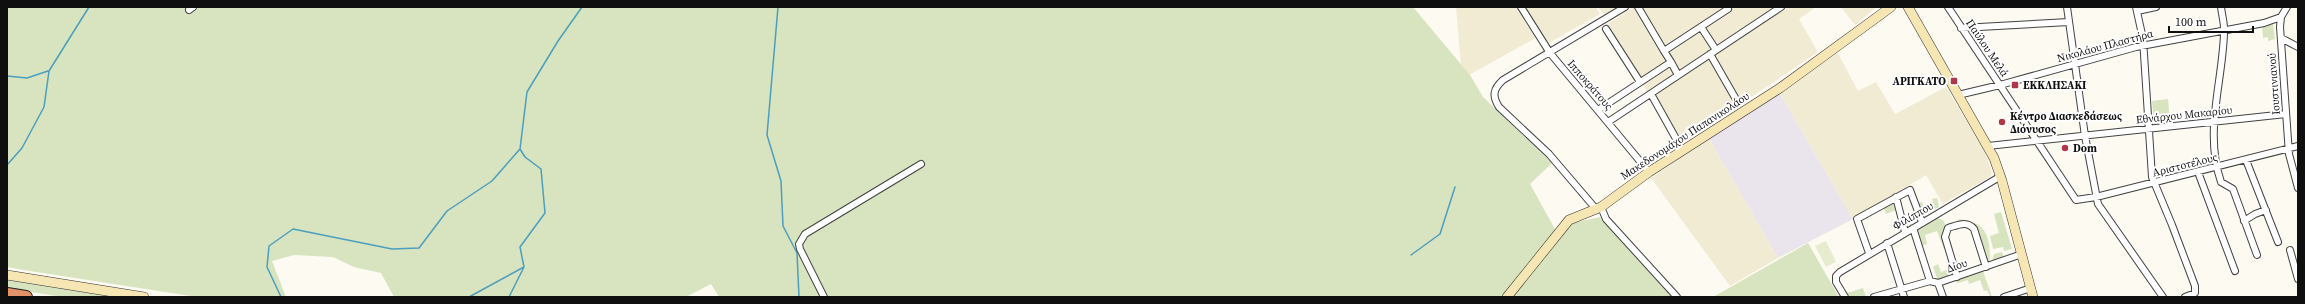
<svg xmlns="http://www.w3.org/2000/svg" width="2305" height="304" font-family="'Source Serif 4',serif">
  <rect width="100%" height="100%" fill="#fdfaf2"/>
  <path fill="#eae4ec" d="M1779 92 1853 219 1778 258 1709 139Z"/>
  <path fill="#f1ebd4" d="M1456 7H1596L1600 14 1547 44 1541 35 1462 79Z
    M1598 7H1617L1604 15Z
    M1634 7H1816L1799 19 1818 52 1682 144 1653 95 1675 81 1648 93 1606 25Z
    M1841 7H1877L1855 25Z
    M1838 53 1858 91 1876 82 1895 114 1946 87 1984 150 1992 173 1990 177 1943 204 1926 175 1853 219 1779 92Z
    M1709 139 1778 258 1730 286 1651 178Z"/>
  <path fill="#d7e4bf" d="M7 7H1413L1470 75 1483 97 1552 163 1530 184 1556 231 1561 235 1573 223 1600 217 1675 297H719L711 284 686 297H394L381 273 354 267 333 257 294 255 272 261 286 297H197L30 271 7 267Z
    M2273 24 2275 39 2268 41V37L2263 38 2262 26Z
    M2168 99 2170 123 2154 125 2152 101Z
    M1937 198 1939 207 1923 216 1918 203 1922 202 1924 209 1934 205 1932 199Z
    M1893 203 1896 210 1886 214 1883 207Z
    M2001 212 2012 249 2004 251 2003 247 1993 249 1990 236 1999 233 1994 214Z
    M1937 218 1943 220 1947 228V248L1944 249 1937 231 1925 235 1927 244 1922 246 1916 231Z
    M1960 219C1966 221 1974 222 1979 225 1990 234 1991 252 1989 264L1971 224 1949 227 1948 224Z
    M1808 243 1839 297H1713Z
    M2002 252 2004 258 1992 261 1994 254Z
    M1938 264 1941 272 1952 268 1955 275 1938 281 1933 267Z
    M1983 271 1992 297H1990L1987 290 1984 291 1980 280 1969 284 1968 280 1958 283 1955 281Z
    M7 276 125 297H62L7 288Z
    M1863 288 1866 297H1850L1847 293Z"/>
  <path fill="#e6edcf" d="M1826 241 1836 262 1826 267 1815 246Z"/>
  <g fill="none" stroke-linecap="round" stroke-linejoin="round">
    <path stroke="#4c9ebe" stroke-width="1.5" d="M778 7 767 135 781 181 783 226 797 253 799 297
      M7 76 27 78 48 71
      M7 165 22 148 44 107 49 71 89 7
      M1411 255 1440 234 1455 187
      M281 297 267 267 269 246 293 229 392 249 419 248 447 211 492 181 520 149 527 92 558 41 582 7
      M469 297 524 267
      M509 297 524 267 520 247 545 213 541 169 525 157 520 149"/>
    <defs>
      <path id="street" d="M1521 7 1550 53 1649 172
        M1638 7 1664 51
        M1948 7 2076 200 2096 197 2298 146
        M2067 7 2085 136 2098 204 2163 297
        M2136 7 2143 39 2152 177 2172 225 2195 286V293L2185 297
        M2221 7C2222 16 2225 25 2224 34 2222 85 2204 133 2221 182L2233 189 2257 255
        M2287 7 2281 17 2280 27 2289 154 2298 188
        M189 10 193 7
        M2137 11 2156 7
        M1701 27 1716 50
        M1961 28 2069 22
        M1606 29 1640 82
        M2281 38 2298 47
        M1710 54 1737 101
        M1671 62 1678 75
        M1651 94 1679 144
        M1958 95 2000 85 2136 47 2264 23 2281 17
        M1598 110 1671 62 1664 51 1728 9
        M1608 122 1781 7
        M1988 146 2286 114
        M2246 160 2278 242
        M2198 172 2235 271
        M1896 197 1905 232
        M1601 207 1606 219 1677 297
        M1596 209 1549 154 1499 107C1492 96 1493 89 1503 80L1625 7
        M2244 221 2255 214 2266 210
        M1913 228 1930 281
        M1887 243 1904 297
        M2290 250 2298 279
        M1869 253 1857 219 1910 190 1922 222
        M1957 277 1945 237 1948 228C1958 225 1967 220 1974 229L1986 267
        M1938 283 1943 297
        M824 297 800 249 799 244 805 234 921 164
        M1845 297 1836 282V276L1840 272 2001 176
        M1874 297 1930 281 1938 283 2022 254
        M2004 297 2031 288"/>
      <path id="secondary" d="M1908 7 1994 158 2002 181 2033 297
        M7 275 144 297
        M1507 297 1569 220 1601 207 1649 172 1780 88 1891 7"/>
      <path id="highway" d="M7 294 26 297"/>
    </defs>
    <use href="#street" stroke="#424242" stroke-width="8"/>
    <use href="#secondary" stroke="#313131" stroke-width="10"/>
    <use href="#highway" stroke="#202020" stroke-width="14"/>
    <use href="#street" stroke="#fff" stroke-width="6"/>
    <use href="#secondary" stroke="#f6e6b4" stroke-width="9"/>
    <use href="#highway" stroke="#e3936a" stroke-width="12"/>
  </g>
  <g fill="#af374b" stroke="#fff" stroke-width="1.5">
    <rect x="1950" y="77" width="8" height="8" rx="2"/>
    <rect x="2011" y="81" width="8" height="8" rx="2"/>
    <circle cx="2002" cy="122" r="4"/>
    <circle cx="2065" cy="148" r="4"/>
  </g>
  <g text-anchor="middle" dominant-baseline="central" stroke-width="4" stroke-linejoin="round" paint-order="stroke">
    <g font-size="11" fill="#0f0f0f" stroke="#fff">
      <text transform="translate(2105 46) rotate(-15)">Νικολάου Πλαστήρα</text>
      <text transform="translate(1987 48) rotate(56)">Παύλου Μελά</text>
      <text transform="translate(2274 84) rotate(-94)">Ιουστινιανού</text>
      <text transform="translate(1590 85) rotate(49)">Ιπποκράτους</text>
      <text transform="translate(2184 115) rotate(-6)">Εθνάρχου Μακαρίου</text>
      <text transform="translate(1685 136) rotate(-33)">Μακεδονομάχου Παπανικολάου</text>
      <text transform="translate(2185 165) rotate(-14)">Αριστοτέλους</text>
      <text transform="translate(1913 216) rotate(-30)">Φιλίππου</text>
      <text transform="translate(1957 266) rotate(-20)">Δίου</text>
    </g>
    <g font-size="11" font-weight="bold" fill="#0f0f0f" stroke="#fff" text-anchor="start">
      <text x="1946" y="81" text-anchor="end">ΑΡΙΓΚΑΤΟ</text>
      <text x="2023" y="85">ΕΚΚΛΗΣΑΚΙ</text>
      <text x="2010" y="116">Κέντρο Διασκεδάσεως<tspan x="2010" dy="13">Διόνυσος</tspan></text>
      <text x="2073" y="148">Dom</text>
    </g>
  </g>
  <rect width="2305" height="304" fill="none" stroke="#0f0f0f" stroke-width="16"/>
  <path d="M2169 26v6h84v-6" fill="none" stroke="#0f0f0f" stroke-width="2"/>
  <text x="2175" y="26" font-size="12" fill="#0f0f0f" stroke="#ffffff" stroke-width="3" paint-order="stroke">100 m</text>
</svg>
